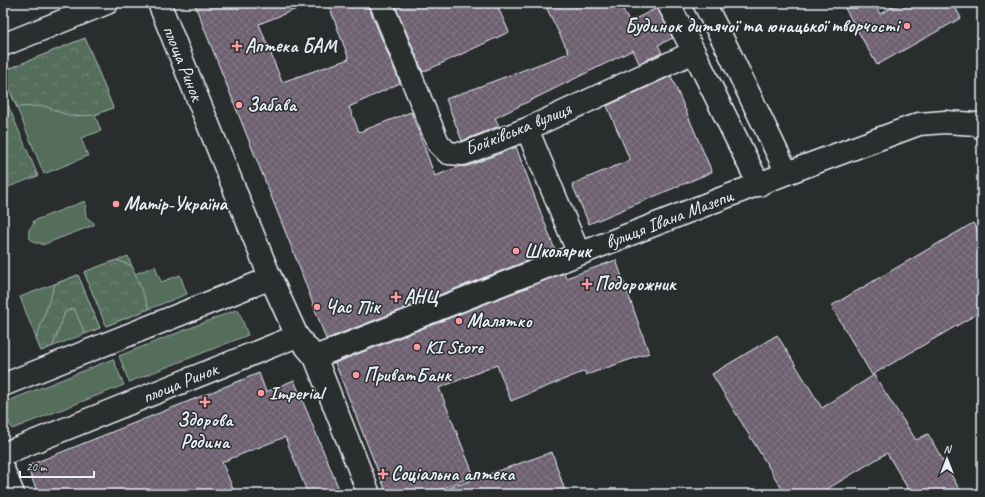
<svg xmlns="http://www.w3.org/2000/svg" width="985" height="497" font-family="Caveat,sans-serif">
  <defs>
    <pattern id="forest-crowns" width="20" height="18" patternUnits="userSpaceOnUse"><rect width="20" height="18" fill="#556e5c"/><path d="M2 6a3 3 0 1 1 6 0M12 15a3 3 0 1 1 6 0" fill="none" stroke="#6d8374"/></pattern>
    <pattern id="building-cross-hatch" width="8" height="8" patternUnits="userSpaceOnUse"><rect width="8" height="8" fill="#6e6170"/><path d="M0 0l8 8M0 8l8-8" fill="none" stroke="#837885"/></pattern>
  </defs>
  <rect width="100%" height="100%" fill="#2a2d2e"/>
  <filter id="ink" filterUnits="userSpaceOnUse"><feTurbulence type="fractalNoise" baseFrequency=".025" numOctaves="2"/><feDisplacementMap in="SourceGraphic" scale="8" xChannelSelector="R" yChannelSelector="G"/><feConvolveMatrix kernelMatrix="1 2 1 2 8 2 1 2 1" color-interpolation-filters="sRGB"/></filter>
  <g filter="url(#ink)">
    <path fill="#556e5c" stroke="#9eb0aa" d="M85 38 113 108 95 115 101 131 81 138 88 156 44 174 3 74V71Z
      M85 201 86 204 85 208 86 217 94 223V225L42 245 41 243H35C26 238 27 229 34 224L33 221Z
      M128 256 135 274 155 266 161 282 180 275 187 294 106 326 84 272Z
      M78 275 100 328 41 351 20 297Z
      M238 309 248 335 129 382 119 356Z
      M113 359 124 385 12 429 3 409V403Z"/>
    <path fill="url(#forest-crowns)" stroke="#9eb0aa" d="M85 38 113 108 94 115 70 116 44 106 17 107 3 74V71Z
      M3 93 38 176 3 189Z
      M117 260 132 266 149 309 106 326 84 272Z
      M78 275 100 328 85 334 74 308 65 312 53 346 41 351 36 339 55 284Z"/>
    <path fill="url(#building-cross-hatch)" stroke="#e8f1f8" d="M194 3H309V4L259 24 282 82 349 59 328 3H369V8L400 83 349 107 359 132 411 112 435 176 461 166H468L516 147 555 250 326 339 299 266Z
      M394 3H496L509 32 423 72Z
      M544 3H620L629 22 657 8 673 38 658 45 662 53 639 63 633 50 495 118 499 126 462 141 446 99 569 53Z
      M842 3H874L880 14 901 3H953L961 18 877 65Z
      M671 76 712 172 589 224 572 184 630 160 607 106Z
      M973 223 982 238V311L872 375 831 306Z
      M616 260 649 353 586 375 585 371 511 401 497 365 439 388 474 476 429 494H387L335 363 564 273 566 278Z
      M777 335 822 408 874 375 916 440 928 434 962 494H911L887 453 819 494H785L712 374Z
      M259 373 266 392 294 380 341 494H308L285 437 222 462 235 494H38L27 466Z
      M552 452 566 494H442L441 491Z"/>
    <g fill="none" stroke-linecap="round" stroke-linejoin="round">
      <defs>
        <path id="minor" d="M159 3 268 272 297 336 315 357 369 494
          M381 3 438 143 448 153 463 154 527 129 694 52
          M668 3 694 52 759 185
          M704 3 727 48 787 173
          M3 45 107 3
          M527 129 579 254
          M315 357 787 173 919 124 945 122 976 124 982 128
          M3 385 271 278
          M3 454 297 336
          M3 469 13 494"/>
      </defs>
      <use href="#minor" stroke="#e8f1f8" stroke-width="25"/>
      <use href="#minor" stroke="#2a2d2e" stroke-width="22"/>
    </g>
  </g>
  <g fill="#ff9aa2" stroke="#2a2d2e" stroke-width="1.5">
    <circle cx="907" cy="26" r="4"/>
    <path d="M235 40h4v4h4v4h-4v4h-4v-4h-4v-4h4z"/>
    <circle cx="239" cy="105" r="4"/>
    <circle cx="116" cy="204" r="4"/>
    <circle cx="516" cy="251" r="4"/>
    <path d="M585 278h4v4h4v4h-4v4h-4v-4h-4v-4h4z"/>
    <path d="M394 291h4v4h4v4h-4v4h-4v-4h-4v-4h4z"/>
    <circle cx="317" cy="307" r="4"/>
    <circle cx="459" cy="321" r="4"/>
    <circle cx="417" cy="347" r="4"/>
    <circle cx="356" cy="375" r="4"/>
    <circle cx="261" cy="393" r="4"/>
    <path d="M203 396h4v4h4v4h-4v4h-4v-4h-4v-4h4z"/>
    <path d="M381 468h4v4h4v4h-4v4h-4v-4h-4v-4h4z"/>
  </g>
  <g text-anchor="middle" dominant-baseline="central" stroke-width="3" stroke-linejoin="round" paint-order="stroke">
    <g font-size="19" font-weight="bold" fill="#e8f1f8" stroke="#2a2d2e" text-anchor="start">
      <text x="899" y="26" text-anchor="end">Будинок дитячої та юнацької творчості</text>
      <text x="245" y="46">Аптека БАМ</text>
      <text x="247" y="105">Забава</text>
      <text x="124" y="204">Матір-Україна</text>
      <text x="524" y="251">Школярик</text>
      <text x="595" y="284">Подорожник</text>
      <text x="404" y="297">АНЦ</text>
      <text x="325" y="307">Час Пік</text>
      <text x="467" y="321">Малятко</text>
      <text x="425" y="347">KI Store</text>
      <text x="364" y="375">ПриватБанк</text>
      <text x="269" y="393">Imperial</text>
      <text x="205" y="420" text-anchor="middle">Здорова<tspan x="205" dy="22">Родина</tspan></text>
      <text x="391" y="474">Соціальна аптека</text>
    </g>
    <g font-size="19" fill="#e8f1f8" stroke="#2a2d2e">
      <text transform="translate(183 63) rotate(68)">площа Ринок</text>
      <text transform="translate(518 129) rotate(-22)">Бойківська вулиця</text>
      <text transform="translate(669 219) rotate(-21)">вулиця Івана Мазепи</text>
      <text transform="translate(180 383) rotate(-22)">площа Ринок</text>
    </g>
  </g>
  <rect width="985" height="497" fill="none" stroke="#2a2d2e" stroke-width="16"/>
  <rect x="8" y="8" width="969" height="481" fill="none" stroke="#e8f1f8" stroke-width="1.5" filter="url(#ink)"/>
  <g transform="translate(947 459)" stroke="#2a2d2e" stroke-width="3" paint-order="stroke">
  <path d="M0-3L7 15L0 10L-7 15Z" fill="#e8f1f8"/>
  <text y="-6" font-size="11" font-weight="bold" text-anchor="middle" fill="#e8f1f8">N</text>
  </g>
  <path d="M20 471v6h74v-6" fill="none" stroke="#e8f1f8" stroke-width="2"/>
  <text x="26" y="471" font-size="12" fill="#e8f1f8" stroke="#2a2d2e" stroke-width="3" paint-order="stroke">20 m</text>
</svg>
